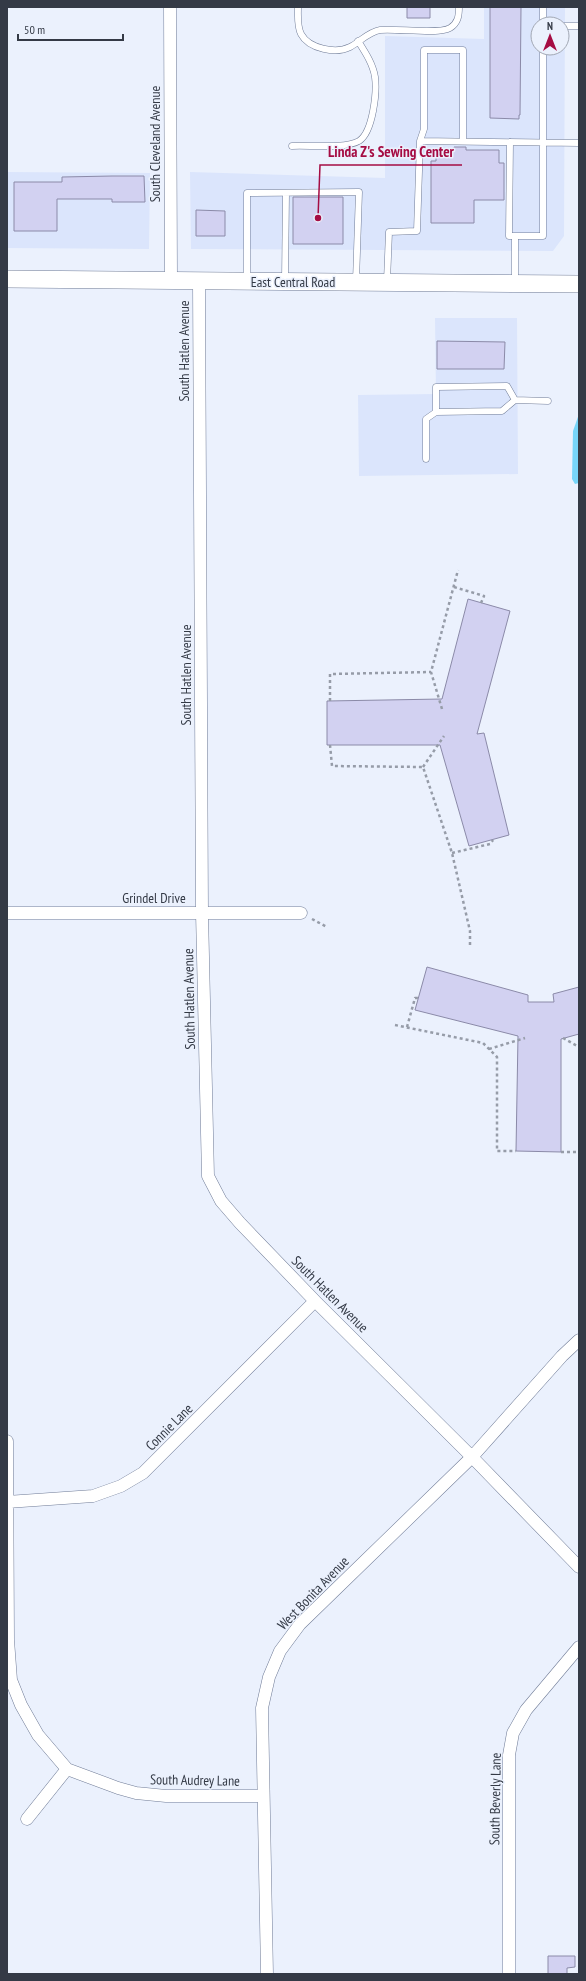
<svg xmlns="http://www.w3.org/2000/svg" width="586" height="1981" font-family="'PT Sans Narrow',sans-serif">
  <rect width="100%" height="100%" fill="#ebf1fd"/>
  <path fill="#dbe5fc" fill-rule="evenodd" d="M484 7H565L564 236 553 251 191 249 190 172 385 178V36L484 39ZM538 24H562V48H538Z
    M7 172 150 173 149 249 7 248Z
    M435 318H517L518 474 359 476 358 395 436 394Z"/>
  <path fill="#77d5f9" d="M579 414V483L575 484 572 479 573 431Z"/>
  <path fill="#d2d1f1" stroke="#8b8aa8" d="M407 7H430V18H407Z
    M490 7H521L520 115H519V119L490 118Z
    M454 147H466V150H499V163H504V200H474V223H431V161H436V151H454Z
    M112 176H144L145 202H112V199H57V231H14V182H62V177Z
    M293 197H343V244H293Z
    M196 210 225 211V236H196Z
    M437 341 505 342 504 369H437Z
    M468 599 510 611 477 734 484 733 509 835 469 846 440 745H327V701L442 699Z
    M427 967 528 995V1002H554L553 994 579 987V1034L561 1039V1152L516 1151 518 1036 415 1010Z
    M548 1956H575V1967L567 1968V1974H548Z"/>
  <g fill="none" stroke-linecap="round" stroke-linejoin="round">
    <defs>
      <path id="service" d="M298 7C298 16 297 26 301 34 309 49 336 54 350 47 360 42 368 32 380 30 396 28 438 35 450 28 458 23 459 16 459 7
        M543 24V7
        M562 26H579
        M420 141 579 143
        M510 142 509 236H543V48
        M292 146C309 145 345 149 359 141 373 132 377 92 375 77 373 64 365 52 358 41
        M515 236V282
        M247 280V193L359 192 356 281
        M285 280 286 193
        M387 281 389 232 417 231 420 141 424 129V50H463V141
        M515 400 502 411 436 412V387L507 386 515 400 548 401
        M426 459V419L436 412"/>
      <path id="minor" d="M170 7 171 281
        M199 281 202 913 208 1176 221 1201 240 1223 315 1301 472 1457 579 1567
        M7 913H301
        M7 1441 8 1640 11 1680 21 1705 38 1735 67 1769 118 1788 136 1793 166 1796H263
        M7 1502 93 1496 121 1486 143 1473 315 1301
        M27 1819 67 1769
        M267 1974 262 1708 269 1677 280 1651 300 1624 472 1457 562 1356 579 1340
        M509 1974V1755L513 1733 526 1710 579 1647"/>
      <path id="secondary" d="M7 279 579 284"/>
    </defs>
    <use href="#service" stroke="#707c97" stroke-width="7"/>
    <use href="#minor" stroke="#707c97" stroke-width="13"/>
    <use href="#secondary" stroke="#707c97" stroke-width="18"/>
    <path stroke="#969ca8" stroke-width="2.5" stroke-dasharray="3 3" stroke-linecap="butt" d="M454 587 484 596 481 603
      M330 701V674L431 672
      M442 709 431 672 458 570
      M330 745 332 766 423 767 452 853 470 931V945
      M423 767 444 736
      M452 853 490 844 493 840
      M312 919 327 927
      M395 1025 483 1043 497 1057V1151H516
      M407 1027 415 998H418
      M563 1038 579 1047
      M489 1049 525 1038
      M561 1152H579"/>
    <use href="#service" stroke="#fff" stroke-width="6"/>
    <use href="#minor" stroke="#fff" stroke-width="12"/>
    <use href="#secondary" stroke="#fff" stroke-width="17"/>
  </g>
  <g text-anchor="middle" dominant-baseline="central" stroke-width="3" stroke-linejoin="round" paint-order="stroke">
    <g font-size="14" fill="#343a46" stroke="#ebf1fd">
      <text transform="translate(155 144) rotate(-90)">South Cleveland Avenue</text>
      <text x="293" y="282">East Central Road</text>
      <text transform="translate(184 351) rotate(-90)">South Hatlen Avenue</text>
      <text transform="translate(186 675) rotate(-90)">South Hatlen Avenue</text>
      <text x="154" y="898">Grindel Drive</text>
      <text transform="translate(189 999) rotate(-91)">South Hatlen Avenue</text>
      <text transform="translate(330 1294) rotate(45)">South Hatlen Avenue</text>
      <text transform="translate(169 1427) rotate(-45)">Connie Lane</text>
      <text transform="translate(313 1593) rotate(-46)">West Bonita Avenue</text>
      <text transform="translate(195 1780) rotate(1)">South Audrey Lane</text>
      <text transform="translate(495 1799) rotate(-89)">South Beverly Lane</text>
    </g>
  </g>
  <path fill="none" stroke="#a50c43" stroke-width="1.5" d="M318 218L320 165H462"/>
  <circle fill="#a50c43" stroke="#ebf1fd" stroke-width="1.5" cx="318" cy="218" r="4"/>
  <g font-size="15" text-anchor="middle" font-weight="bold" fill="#a50c43" stroke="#ebf1fd" stroke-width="3" stroke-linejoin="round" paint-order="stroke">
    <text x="391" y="157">Linda Z's Sewing Center</text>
  </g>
  <rect width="586" height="1981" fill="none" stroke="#343a46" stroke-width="16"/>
  <g transform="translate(550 36)"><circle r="19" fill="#ebf1fd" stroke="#a2a8b4"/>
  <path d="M0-3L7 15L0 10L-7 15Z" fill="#a50c43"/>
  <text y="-6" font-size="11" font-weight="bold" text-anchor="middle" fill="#343a46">N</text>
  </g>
  <path d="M18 34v6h105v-6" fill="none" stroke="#343a46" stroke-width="2"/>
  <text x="24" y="34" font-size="12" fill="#343a46" stroke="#ebf1fd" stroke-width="3" paint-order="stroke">50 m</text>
</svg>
